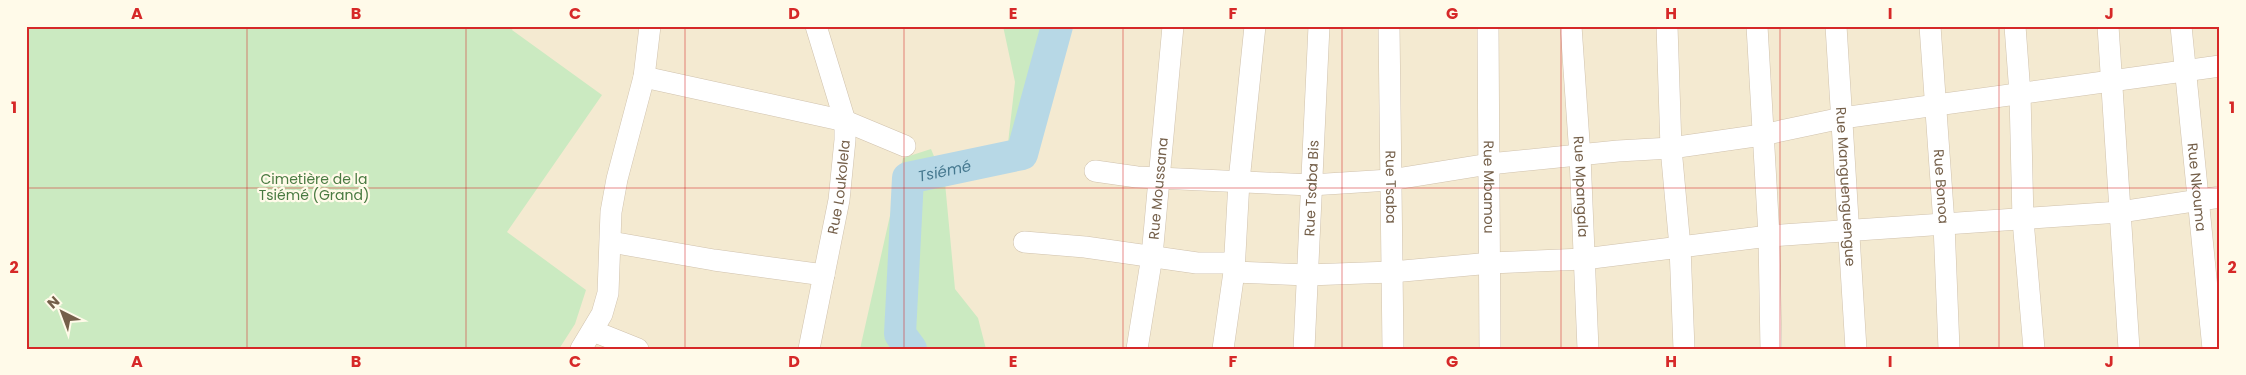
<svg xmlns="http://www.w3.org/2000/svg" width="2246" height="375" font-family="Poppins,sans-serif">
  <rect width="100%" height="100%" fill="#fcf6e3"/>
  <path fill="#f4ead1" d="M26 26H2220V349H26Z"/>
  <path fill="#cbeac1" d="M26 26H514L512 30 602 95 507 232 586 290 575 324 559 349H26Z
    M1003 26H1057L1039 133 1008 143 1015 82Z
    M931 149 945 183 955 289 978 318 986 349H860L903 158Z"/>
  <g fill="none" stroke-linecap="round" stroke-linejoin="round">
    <path stroke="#b7d8e6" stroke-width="32" id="s1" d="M911 349 900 334 908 178 1022 154 1057 26"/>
    <defs>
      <g id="street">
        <path id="s2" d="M1389 26 1393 349"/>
        <path id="s3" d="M1488 26 1490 349"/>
        <path id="s4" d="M1571 26 1580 156 1588 349"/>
        <path d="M1667 26 1671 148 1680 247 1684 349"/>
        <path d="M1757 26 1769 236 1771 349"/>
        <path id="s5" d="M1836 26 1856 349"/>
        <path id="s6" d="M1930 26 1944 224 1949 349"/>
        <path d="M2015 26 2020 94 2023 220 2034 349"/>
        <path d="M2108 26 2129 349"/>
        <path id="s7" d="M2181 26 2213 349"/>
        <path d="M644 77 845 121 905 146"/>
        <path d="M1095 171 1137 177 1311 185 1390 180 1489 164 1618 151 1671 148 1762 135 1842 118 2220 66"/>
        <path d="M611 242 714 260 824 275"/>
        <path d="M1024 242 1085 247 1197 263H1234"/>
        <path d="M1234 272 1307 275 1392 272 1491 263 1584 259 1769 236 2120 212 2220 197"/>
        <path d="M593 331 638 349"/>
        <path d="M581 349 602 314 608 293 611 212 617 179 644 77 650 26"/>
        <path id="s8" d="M809 349 839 200 845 140V121L816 26"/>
        <path id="s9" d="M1137 349 1152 256 1173 26"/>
        <path d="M1223 349 1234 272 1239 181 1255 26"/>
        <path id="s10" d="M1304 349 1319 26"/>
      </g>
    </defs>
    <use href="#street" stroke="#d0c2ad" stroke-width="22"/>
    <use href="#street" stroke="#fff" stroke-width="21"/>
  </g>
  <path fill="none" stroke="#d62828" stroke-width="1" stroke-opacity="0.55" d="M247 26V349M466 26V349M685 26V349M904 26V349M1123 26V349M1342 26V349M1561 26V349M1780 26V349M1999 26V349M26 188H2220"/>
  <g text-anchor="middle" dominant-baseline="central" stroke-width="4.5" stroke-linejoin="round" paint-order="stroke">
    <g font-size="14" fill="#497a41" stroke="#fffae9">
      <text x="314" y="179">Cimetière de la<tspan x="314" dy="16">Tsiémé (Grand)</tspan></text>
    </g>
    <g font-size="14" fill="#745f49" stroke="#fffae9">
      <text stroke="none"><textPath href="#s8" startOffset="165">Rue Loukolela</textPath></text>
      <text stroke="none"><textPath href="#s10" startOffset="161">Rue Tsaba Bis</textPath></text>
      <text stroke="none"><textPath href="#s3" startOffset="161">Rue Mbamou</textPath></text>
      <text stroke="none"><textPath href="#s4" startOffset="161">Rue Mpangala</textPath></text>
      <text stroke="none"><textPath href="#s5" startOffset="161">Rue Manguenguengue</textPath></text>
      <text stroke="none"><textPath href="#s6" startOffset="161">Rue Bonoa</textPath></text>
      <text stroke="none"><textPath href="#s7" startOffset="162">Rue Nkouma</textPath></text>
      <text stroke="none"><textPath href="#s9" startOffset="162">Rue Moussana</textPath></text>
      <text stroke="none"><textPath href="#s2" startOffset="161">Rue Tsaba</textPath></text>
    </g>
    <g font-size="15" font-style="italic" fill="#45788f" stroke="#fffae9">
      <text stroke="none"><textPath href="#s1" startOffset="212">Tsiémé</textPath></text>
    </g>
  </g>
  <rect width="2246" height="375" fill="none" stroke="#fffae9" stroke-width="55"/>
  <g transform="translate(62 312) rotate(318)" stroke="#fffae9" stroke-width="4" paint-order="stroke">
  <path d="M0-4L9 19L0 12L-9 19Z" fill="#745f49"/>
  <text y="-8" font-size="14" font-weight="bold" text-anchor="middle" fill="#745f49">N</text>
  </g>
  <rect x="28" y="28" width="2190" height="320" fill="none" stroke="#d62828" stroke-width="2"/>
  <g font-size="16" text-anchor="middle" font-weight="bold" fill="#d62828">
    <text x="137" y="19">A</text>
    <text x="356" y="19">B</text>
    <text x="575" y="19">C</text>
    <text x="794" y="19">D</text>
    <text x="1013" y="19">E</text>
    <text x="1233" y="19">F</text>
    <text x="1452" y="19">G</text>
    <text x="1671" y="19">H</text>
    <text x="1890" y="19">I</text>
    <text x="2109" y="19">J</text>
    <text x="14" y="113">1</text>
    <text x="2232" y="113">1</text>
    <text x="14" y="273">2</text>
    <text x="2232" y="273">2</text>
    <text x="137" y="367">A</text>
    <text x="356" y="367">B</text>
    <text x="575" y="367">C</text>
    <text x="794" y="367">D</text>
    <text x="1013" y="367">E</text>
    <text x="1233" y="367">F</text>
    <text x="1452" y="367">G</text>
    <text x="1671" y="367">H</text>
    <text x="1890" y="367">I</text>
    <text x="2109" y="367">J</text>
  </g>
</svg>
